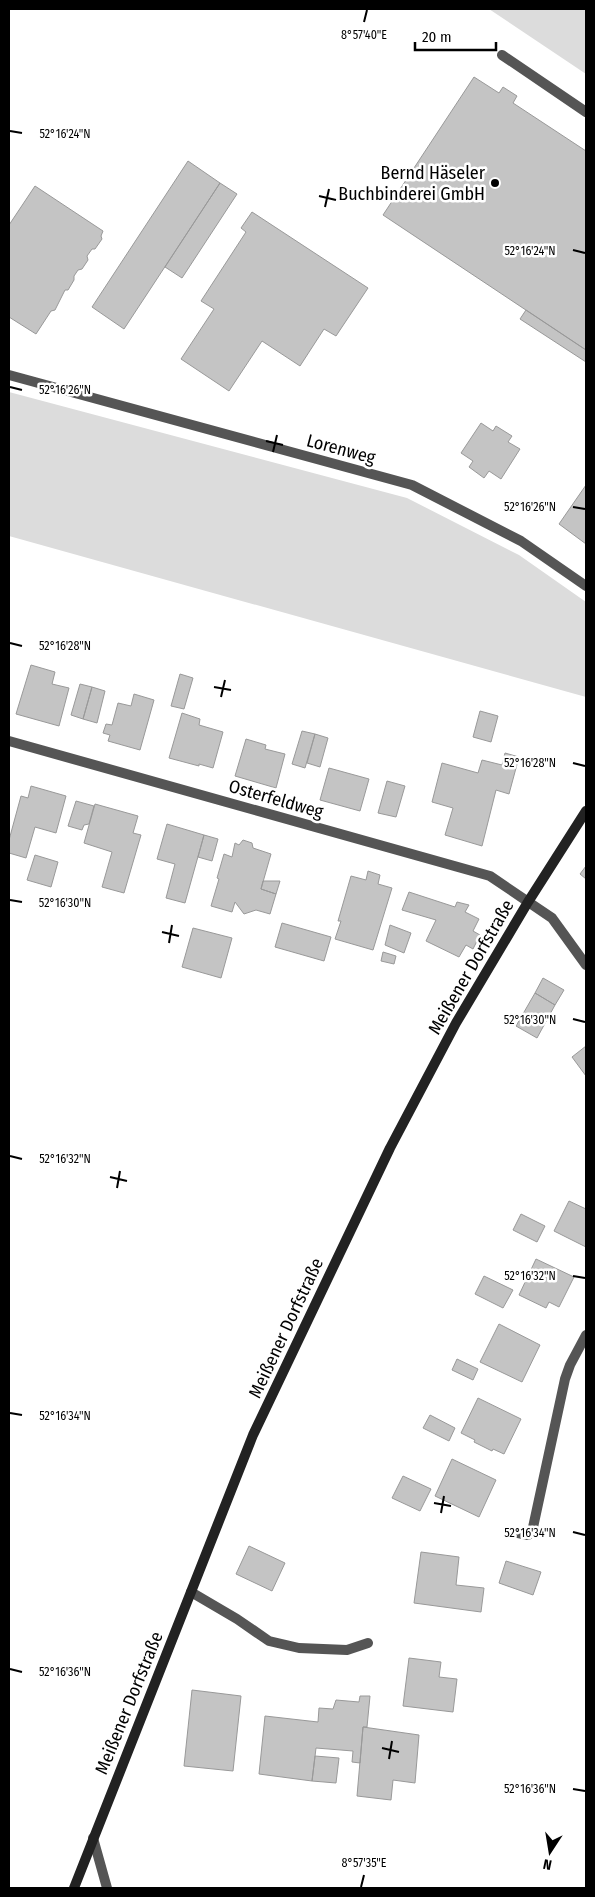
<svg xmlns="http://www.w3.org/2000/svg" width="595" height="1897" font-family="'Fira Sans Condensed',sans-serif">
  <rect width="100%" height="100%" fill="#fff"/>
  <path fill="#dcdcdc" d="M489 9H586V74Z
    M9 392 407 498 519 555 586 602V697L9 536Z"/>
  <path fill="#c4c4c4" stroke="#999" d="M474 77 499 93 503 87 517 96 513 103 586 151V350L383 215Z
    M188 161 220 183 124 329 92 307Z
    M220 183 237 194 182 278 165 267Z
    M35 186 103 231 101 236 102 239 95 249H92L87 256 88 260 82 269 78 270 74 276V280L68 290H65L55 310 51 311 36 334 9 317V225Z
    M252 212 368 288 336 336 324 329 300 366 262 341 229 391 181 359 214 309 201 301 246 232 241 228Z
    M526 310 586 350V362L520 319Z
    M481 423 493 431 496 426 512 436 508 442 520 449 501 479 489 471 484 478 469 467 473 461 461 453Z
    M586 485V544L559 524Z
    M31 665 55 672 52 684 69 688 59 726 16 714Z
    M180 674 193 678 184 709 171 706Z
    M80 684 92 687 83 719 71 715Z
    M92 687 105 691 97 723 83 719Z
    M134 694 154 700 140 750 108 741 110 735 103 733 106 724 112 725 118 703 131 706Z
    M480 711 498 716 491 742 473 737Z
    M182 713 200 719 199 725 223 732 213 768 199 764V766L169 758Z
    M302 731 315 734 305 768 292 764Z
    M315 734 328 738 320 767 307 763Z
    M246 739 266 745 265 749 285 754 276 788 235 776Z
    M505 753 519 757 509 794 496 790 482 846 445 835 453 808 432 802 442 763 478 773 482 760 502 765Z
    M329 768 369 779 360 811 320 800Z
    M387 781 405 786 396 817 378 813Z
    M31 786 66 796 56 833 35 827 26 858 9 853V840L21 796 28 798Z
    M76 801 94 806 89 824 84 825 82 830 68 826Z
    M95 804 138 816 133 833 141 835 124 893 102 887 112 852 84 843Z
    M167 824 204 835 185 903 166 898 175 864 157 859Z
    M204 835 218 839 212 861 198 857Z
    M243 840 252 843 253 848 271 854 261 889 276 894 270 914 256 910 244 914 235 902 232 912 211 906 219 879 217 878 224 854 232 857 235 843 239 845Z
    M35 855 58 862 51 887 27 880Z
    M586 866V879L580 874Z
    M368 871 380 875 378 884 392 888 373 950 335 939 341 921H338L351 876 366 880Z
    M263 881H280L276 894 261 889Z
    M409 892 455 907 457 902 469 905 465 912 479 919 473 931 480 935 473 949 466 945 459 957 426 941 436 920 402 910Z
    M282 923 331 937 324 961 275 947Z
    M390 925 411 933 404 953 385 945Z
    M193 928 232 938 221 978 182 967Z
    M383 952 396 956 394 964 381 961Z
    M543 978 564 990 555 1005 535 993Z
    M535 993 555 1005 537 1038 516 1026Z
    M586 1046V1076L572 1057Z
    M569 1201 586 1209V1247L554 1231Z
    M521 1214 545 1226 537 1242 513 1230Z
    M536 1259 574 1277 559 1307 549 1302 546 1308 519 1295Z
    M484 1276 513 1290 503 1308 475 1294Z
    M499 1324 540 1345 522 1382 480 1362Z
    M457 1359 478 1369 473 1380 452 1370Z
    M478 1398 521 1419 504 1454 493 1449 492 1451 474 1442 475 1440 461 1433Z
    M430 1415 455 1428 449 1441 423 1428Z
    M452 1459 496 1480 479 1517 435 1496Z
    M403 1476 431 1489 420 1511 392 1498Z
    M249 1546 285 1563 272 1591 236 1574Z
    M421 1552 459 1557 456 1585 484 1588 481 1612 414 1603Z
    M506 1561 541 1572 533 1595 499 1583Z
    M409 1658 441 1662 439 1677 457 1679 453 1712 403 1706Z
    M192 1690 241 1696 233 1771 184 1766Z
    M360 1696H370L367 1727H363L360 1763 352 1762 353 1751 316 1748 312 1781 259 1774 265 1716 318 1722 319 1708 333 1709 336 1700 359 1702Z
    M363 1727 419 1735 415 1783 393 1780 391 1800 357 1796Z
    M315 1756 339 1758 336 1783 312 1781Z"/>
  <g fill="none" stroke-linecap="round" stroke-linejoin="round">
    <path stroke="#555" stroke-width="10" d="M502 55 586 112
      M191 1592 237 1619 269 1641 299 1648 347 1650 368 1643
      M93 1838 107 1888"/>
    <path stroke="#555" stroke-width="10" d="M9 375 412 485 521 541 586 586
      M9 741 490 876 552 918 586 965
      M518 1533 528 1535 532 1532 565 1379 570 1365 586 1335"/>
    <path stroke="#222" stroke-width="10" d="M74 1888 253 1435 390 1148 456 1023 528 902 586 811"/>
  </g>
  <path fill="none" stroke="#000" stroke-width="2" d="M364 22 367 10M10 131 22 133M319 196 336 200M325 207 329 189M573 250 585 253M10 387 22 390M266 441 283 445M273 452 277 435M573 507 585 509M10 643 22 646M214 687 231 690M221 697 225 680M573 763 585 766M10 900 22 902M162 932 179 936M169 943 172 925M573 1019 585 1022M10 1156 22 1159M110 1177 127 1181M117 1188 120 1171M573 1276 585 1278M10 1413 22 1415M434 1503 451 1506M441 1513 444 1496M573 1532 585 1535M10 1669 22 1672M382 1748 399 1752M389 1759 392 1741M573 1789 585 1791M361 1887 364 1875"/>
  <circle fill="#000" stroke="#fff" stroke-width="2" cx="495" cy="183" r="5"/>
  <g text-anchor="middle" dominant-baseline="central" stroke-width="5" stroke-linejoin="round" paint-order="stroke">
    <g font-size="18" fill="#000" stroke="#fff" text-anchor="end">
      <text x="485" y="173">Bernd Häseler<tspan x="485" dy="21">Buchbinderei GmbH</tspan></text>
    </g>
    <g font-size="18" fill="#000" stroke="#fff">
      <text transform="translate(341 449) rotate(15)">Lorenweg</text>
      <text transform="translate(276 799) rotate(16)">Osterfeldweg</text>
      <text transform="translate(471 967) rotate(-60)">Meißener Dorfstraße</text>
      <text transform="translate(286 1328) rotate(-65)">Meißener Dorfstraße</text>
      <text transform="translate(129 1703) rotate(-68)">Meißener Dorfstraße</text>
    </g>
  </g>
  <g font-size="12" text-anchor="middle" fill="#000" stroke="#fff" stroke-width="5" stroke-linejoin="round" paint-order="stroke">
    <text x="364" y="39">8°57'40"E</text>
    <text x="65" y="138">52°16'24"N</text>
    <text x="530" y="255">52°16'24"N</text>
    <text x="65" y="394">52°16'26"N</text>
    <text x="530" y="511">52°16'26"N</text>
    <text x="65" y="650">52°16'28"N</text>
    <text x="530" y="767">52°16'28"N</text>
    <text x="65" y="907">52°16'30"N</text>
    <text x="530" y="1024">52°16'30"N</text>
    <text x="65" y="1163">52°16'32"N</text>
    <text x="530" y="1280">52°16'32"N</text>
    <text x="65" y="1420">52°16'34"N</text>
    <text x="530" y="1537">52°16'34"N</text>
    <text x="65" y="1676">52°16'36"N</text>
    <text x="530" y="1793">52°16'36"N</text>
    <text x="364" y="1867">8°57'35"E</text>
  </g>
  <rect width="595" height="1897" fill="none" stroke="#000000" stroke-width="20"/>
  <g transform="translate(550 1852) rotate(192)" stroke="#ffffff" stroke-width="4" paint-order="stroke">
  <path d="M0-4L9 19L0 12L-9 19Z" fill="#000000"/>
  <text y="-8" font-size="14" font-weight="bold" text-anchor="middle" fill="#000000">N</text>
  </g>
  <path d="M415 42v8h81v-8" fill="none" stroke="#000000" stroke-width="2.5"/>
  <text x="422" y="42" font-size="15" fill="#000000" stroke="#ffffff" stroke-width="4" paint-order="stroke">20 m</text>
</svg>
